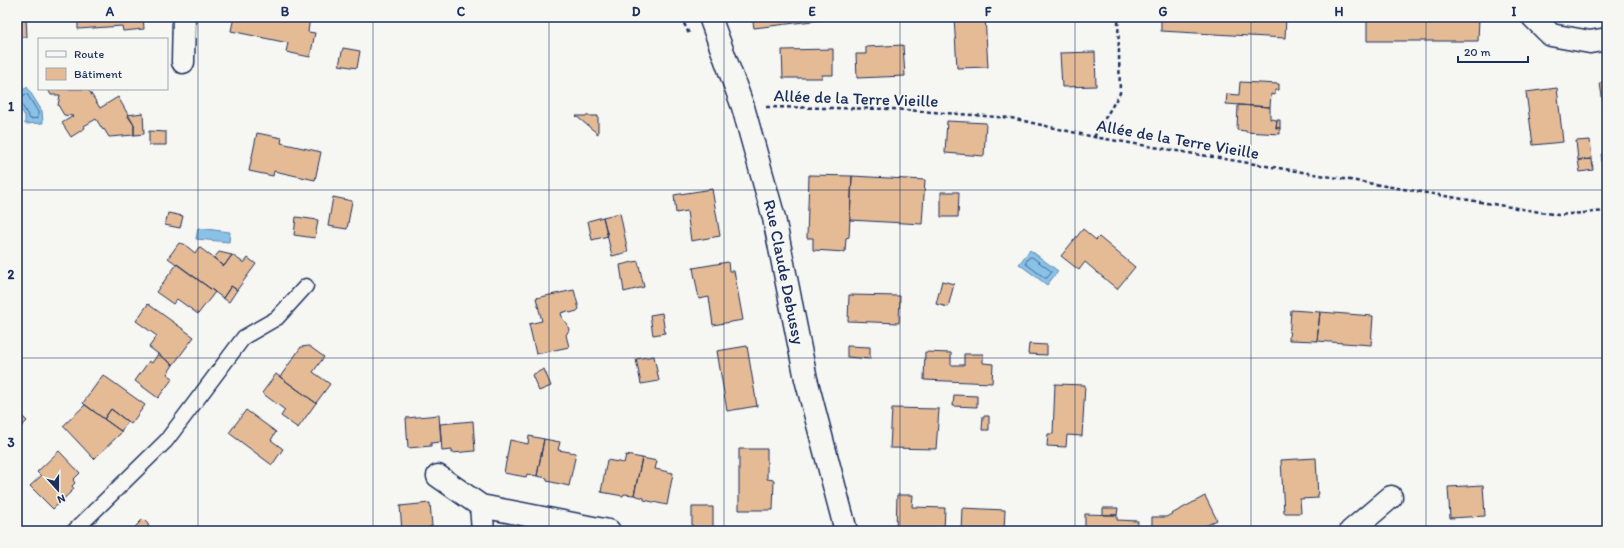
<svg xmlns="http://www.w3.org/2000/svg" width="1624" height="548" font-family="Itim,sans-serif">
  <rect width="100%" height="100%" fill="#f6f6f2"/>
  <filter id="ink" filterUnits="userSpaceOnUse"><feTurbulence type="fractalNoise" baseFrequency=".025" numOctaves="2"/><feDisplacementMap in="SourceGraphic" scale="8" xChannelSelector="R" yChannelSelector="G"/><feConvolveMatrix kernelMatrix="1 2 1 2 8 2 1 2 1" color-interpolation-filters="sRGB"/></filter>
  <g filter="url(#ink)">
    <path fill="#89c1e7" stroke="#5d87b0" d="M27 87 42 111 43 123 25 124V116L17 104V94Z
      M1601 154H1607V182H1604Z
      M198 228 230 232 229 242 196 239Z
      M1030 250 1058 271 1047 285 1019 264Z"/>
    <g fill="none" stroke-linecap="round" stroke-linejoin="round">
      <path stroke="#476995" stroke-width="1" d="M17 97 27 94 38 112V118L30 119 22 105 17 103
        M1030 257H1032L1051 271V273L1047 278H1045L1026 264V262Z"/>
    </g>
    <path fill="#e5bb96" stroke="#1b2f5e" d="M17 17H26L27 37H17Z
      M78 17H143L144 29 123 31 122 26 78 29Z
      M234 17H310L308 32 315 33 310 57 286 52 288 43 231 31Z
      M752 17H837V18L754 28Z
      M954 17H985L988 67 957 68Z
      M1161 17H1286L1285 38 1161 31Z
      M1367 17 1479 18 1478 41H1367Z
      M903 45 905 76 857 78 856 54H866V47Z
      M343 48 360 51 357 68 339 65Z
      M833 49V75H822V78H783L782 50Z
      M1095 52 1096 86 1062 87 1060 53Z
      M1240 82 1279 84V90H1275V95L1271 94 1270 107 1226 104 1227 94 1239 95Z
      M1607 82V109L1604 110 1600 83Z
      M1557 88 1563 142 1533 145 1526 92Z
      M48 89H88L100 108 118 97 134 125V135L109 137 104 129 103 130 96 119 84 126 85 128 71 137 62 123 73 116 64 115 58 105 60 95H51Z
      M1238 105 1270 107V119L1277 120 1276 128H1280V134L1246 132V131L1237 130Z
      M143 113 144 134 134 135V125L127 115Z
      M576 116H598V134Z
      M1277 120H1280V128H1276Z
      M947 121 986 123 984 156 945 153Z
      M149 131 166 132V145H149Z
      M257 133 282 138 281 143 321 152 315 180 274 171 273 176 249 171Z
      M1590 140 1592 159 1578 160 1576 141Z
      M1592 159 1593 170 1580 172 1578 160Z
      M809 175 852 176 849 237 846 238 845 252 813 250V238H807Z
      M852 176 925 180 922 224 850 220Z
      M712 189 720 236 691 241 687 211 676 213 674 195Z
      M941 192H959L958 217H941Z
      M333 197 352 201 347 229 328 226Z
      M168 213 183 216 180 228 165 225Z
      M620 213 628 252 612 256 603 217Z
      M296 217 318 220 315 238 294 235Z
      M603 217 608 236 592 240 588 221Z
      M1083 229 1096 240 1099 237 1135 267 1117 289 1085 262 1079 270 1061 256Z
      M179 243 184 244 195 253 199 247 224 266 232 255 244 263 248 258 256 264 237 290 231 286 223 298 168 258Z
      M219 252 232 255 224 266 214 258Z
      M638 261 644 287 624 292 620 265Z
      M728 262 729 271H734L743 320 713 325 709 297 699 299 693 268Z
      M177 264 215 292 198 314 177 299 173 304 156 292Z
      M942 281 954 284 948 307 936 304Z
      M231 286 237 290 229 302 223 298Z
      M574 290 579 309 577 311 570 313 568 311 561 313 563 320 567 323 569 330 566 335 569 347 536 354 529 324 542 321 536 298Z
      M849 295 900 296 899 323 848 321Z
      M148 304 194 337 173 365 149 347 157 336 136 321Z
      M1291 310 1320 312 1317 341 1289 340Z
      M1320 312 1373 316 1371 345 1317 341Z
      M662 313 665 333 653 335 650 315Z
      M1029 344 1047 345V355L1028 354Z
      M309 346 324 357 313 372 330 384 316 403 280 377 301 347Z
      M747 346 757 406 727 411 717 351Z
      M847 346 870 347V359L847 357Z
      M925 352 951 353V365H964V354H983V363L993 364 992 383 924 380Z
      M158 354 173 365 167 374 173 378 158 398 135 381 149 361 152 363Z
      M654 356 659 381 641 384 636 359Z
      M544 369 551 386 539 391 532 375Z
      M276 374 316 403 298 428 281 416 285 410 262 393Z
      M103 375 145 405 131 424 111 409 104 419 83 403Z
      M1055 384 1085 385 1082 436 1067 435 1066 447 1047 446 1048 434H1053Z
      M954 395 977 396V407L953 406Z
      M85 405 122 432 94 459 63 426Z
      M892 408 939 409 936 449 890 448Z
      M111 409 128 422 121 431 104 419Z
      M246 410 276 432 271 440 283 449 272 465 229 433Z
      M21 415 27 421 21 427 17 424V419Z
      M439 415 441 442 431 443V446L408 448 406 418Z
      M983 416H989V430H982Z
      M473 421 475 451 452 453V450L442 451 440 424Z
      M529 436 544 439 537 476 527 474 526 477 504 473 510 440 528 444Z
      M544 439 560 442 558 450 576 453 569 486 547 481V478L537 476Z
      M739 449H767V479L774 480 773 510H739Z
      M59 451 80 473 73 480 75 483 72 486 74 489 53 509 30 486 41 476 37 472Z
      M626 455 642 458 634 495 624 494 623 496 601 492 607 460 624 463Z
      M642 458 657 461 655 469 673 473 667 505 644 500V498L634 495Z
      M1316 458 1318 498 1300 499 1301 513H1284L1281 460Z
      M1483 485 1485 516 1450 518 1448 487Z
      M897 495H913L912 507 945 508 944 531H896Z
      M1205 496 1217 520 1196 531H1152V517H1166Z
      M430 503 432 526 429 527V531H402L400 506Z
      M692 507H713V530L692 529Z
      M962 508 1005 510 1004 531H961Z
      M1103 508H1118L1117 515H1103Z
      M1085 514 1117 515V520L1138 521 1137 531H1085Z
      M143 519 148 524 149 531H131Z"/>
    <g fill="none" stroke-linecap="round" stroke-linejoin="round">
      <defs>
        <path id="service" d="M74 531 166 441 244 337 277 318 306 286"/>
        <path id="minor" d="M1533 17 1551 35 1590 42 1607 39
          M183 62 184 17
          M438 476 481 506
          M483 531 481 506 609 531
          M1351 531 1391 497"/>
        <g id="tertiary">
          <path id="s1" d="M710 17 743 107 774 218 806 379 846 531"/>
        </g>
      </defs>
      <use href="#service" stroke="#1b2f5e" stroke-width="17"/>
      <use href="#minor" stroke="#1b2f5e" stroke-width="25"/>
      <use href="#tertiary" stroke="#1b2f5e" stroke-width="25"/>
      <path stroke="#1b2f5e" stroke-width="2.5" stroke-dasharray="4 3" stroke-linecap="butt" d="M681 17 690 36
        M766 107 893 109 1011 118 1094 137 1558 215 1607 211
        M1094 137 1120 93 1118 17"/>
      <use href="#service" stroke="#f6f6f2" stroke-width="14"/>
      <use href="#minor" stroke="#f6f6f2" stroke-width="22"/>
      <use href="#tertiary" stroke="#f6f6f2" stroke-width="22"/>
    </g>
  </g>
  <path fill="none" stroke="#1b2f5e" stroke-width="1" stroke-opacity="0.55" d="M198 17V531M373 17V531M549 17V531M724 17V531M900 17V531M1075 17V531M1251 17V531M1426 17V531M17 190H1607M17 358H1607"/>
  <g text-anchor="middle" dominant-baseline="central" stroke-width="3.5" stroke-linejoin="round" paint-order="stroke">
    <g font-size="17" fill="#1b2f5e" stroke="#f6f6f2">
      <text transform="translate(856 98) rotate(2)">Allée de la Terre Vieille</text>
      <text transform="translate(1178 139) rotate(10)">Allée de la Terre Vieille</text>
      <text stroke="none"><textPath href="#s1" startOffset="266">Rue Claude Debussy</textPath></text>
    </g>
  </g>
  <rect width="1624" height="548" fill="none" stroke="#f6f6f2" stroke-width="44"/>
  <rect x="38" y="38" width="130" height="52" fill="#f6f6f2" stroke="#9ea6b7"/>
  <rect x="46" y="51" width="20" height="6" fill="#f6f6f2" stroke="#9ea6b7"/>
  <text x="74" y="58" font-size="12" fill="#1b2f5e">Route</text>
  <rect x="46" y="68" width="20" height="12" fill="#e5bb96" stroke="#9ea6b7"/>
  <text x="74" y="78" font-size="12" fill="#1b2f5e">Bâtiment</text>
  <g transform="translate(58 490) rotate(159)" stroke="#f6f6f2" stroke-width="3" paint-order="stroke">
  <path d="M0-3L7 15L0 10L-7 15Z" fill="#1b2f5e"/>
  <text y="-6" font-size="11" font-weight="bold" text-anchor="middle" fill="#1b2f5e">N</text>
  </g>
  <path d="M1458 56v6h70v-6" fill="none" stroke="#1b2f5e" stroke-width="2"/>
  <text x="1464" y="56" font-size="12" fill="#1b2f5e" stroke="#f6f6f2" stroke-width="3" paint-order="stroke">20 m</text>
  <rect x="22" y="22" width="1580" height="504" fill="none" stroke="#1b2f5e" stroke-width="1.5"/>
  <g font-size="13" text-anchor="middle" font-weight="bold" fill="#1b2f5e">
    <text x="110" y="16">A</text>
    <text x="285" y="16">B</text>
    <text x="461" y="16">C</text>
    <text x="636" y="16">D</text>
    <text x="812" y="16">E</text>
    <text x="988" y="16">F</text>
    <text x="1163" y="16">G</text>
    <text x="1339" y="16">H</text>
    <text x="1514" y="16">I</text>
    <text x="11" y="111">1</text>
    <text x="11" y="279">2</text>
    <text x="11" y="447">3</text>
  </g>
</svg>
